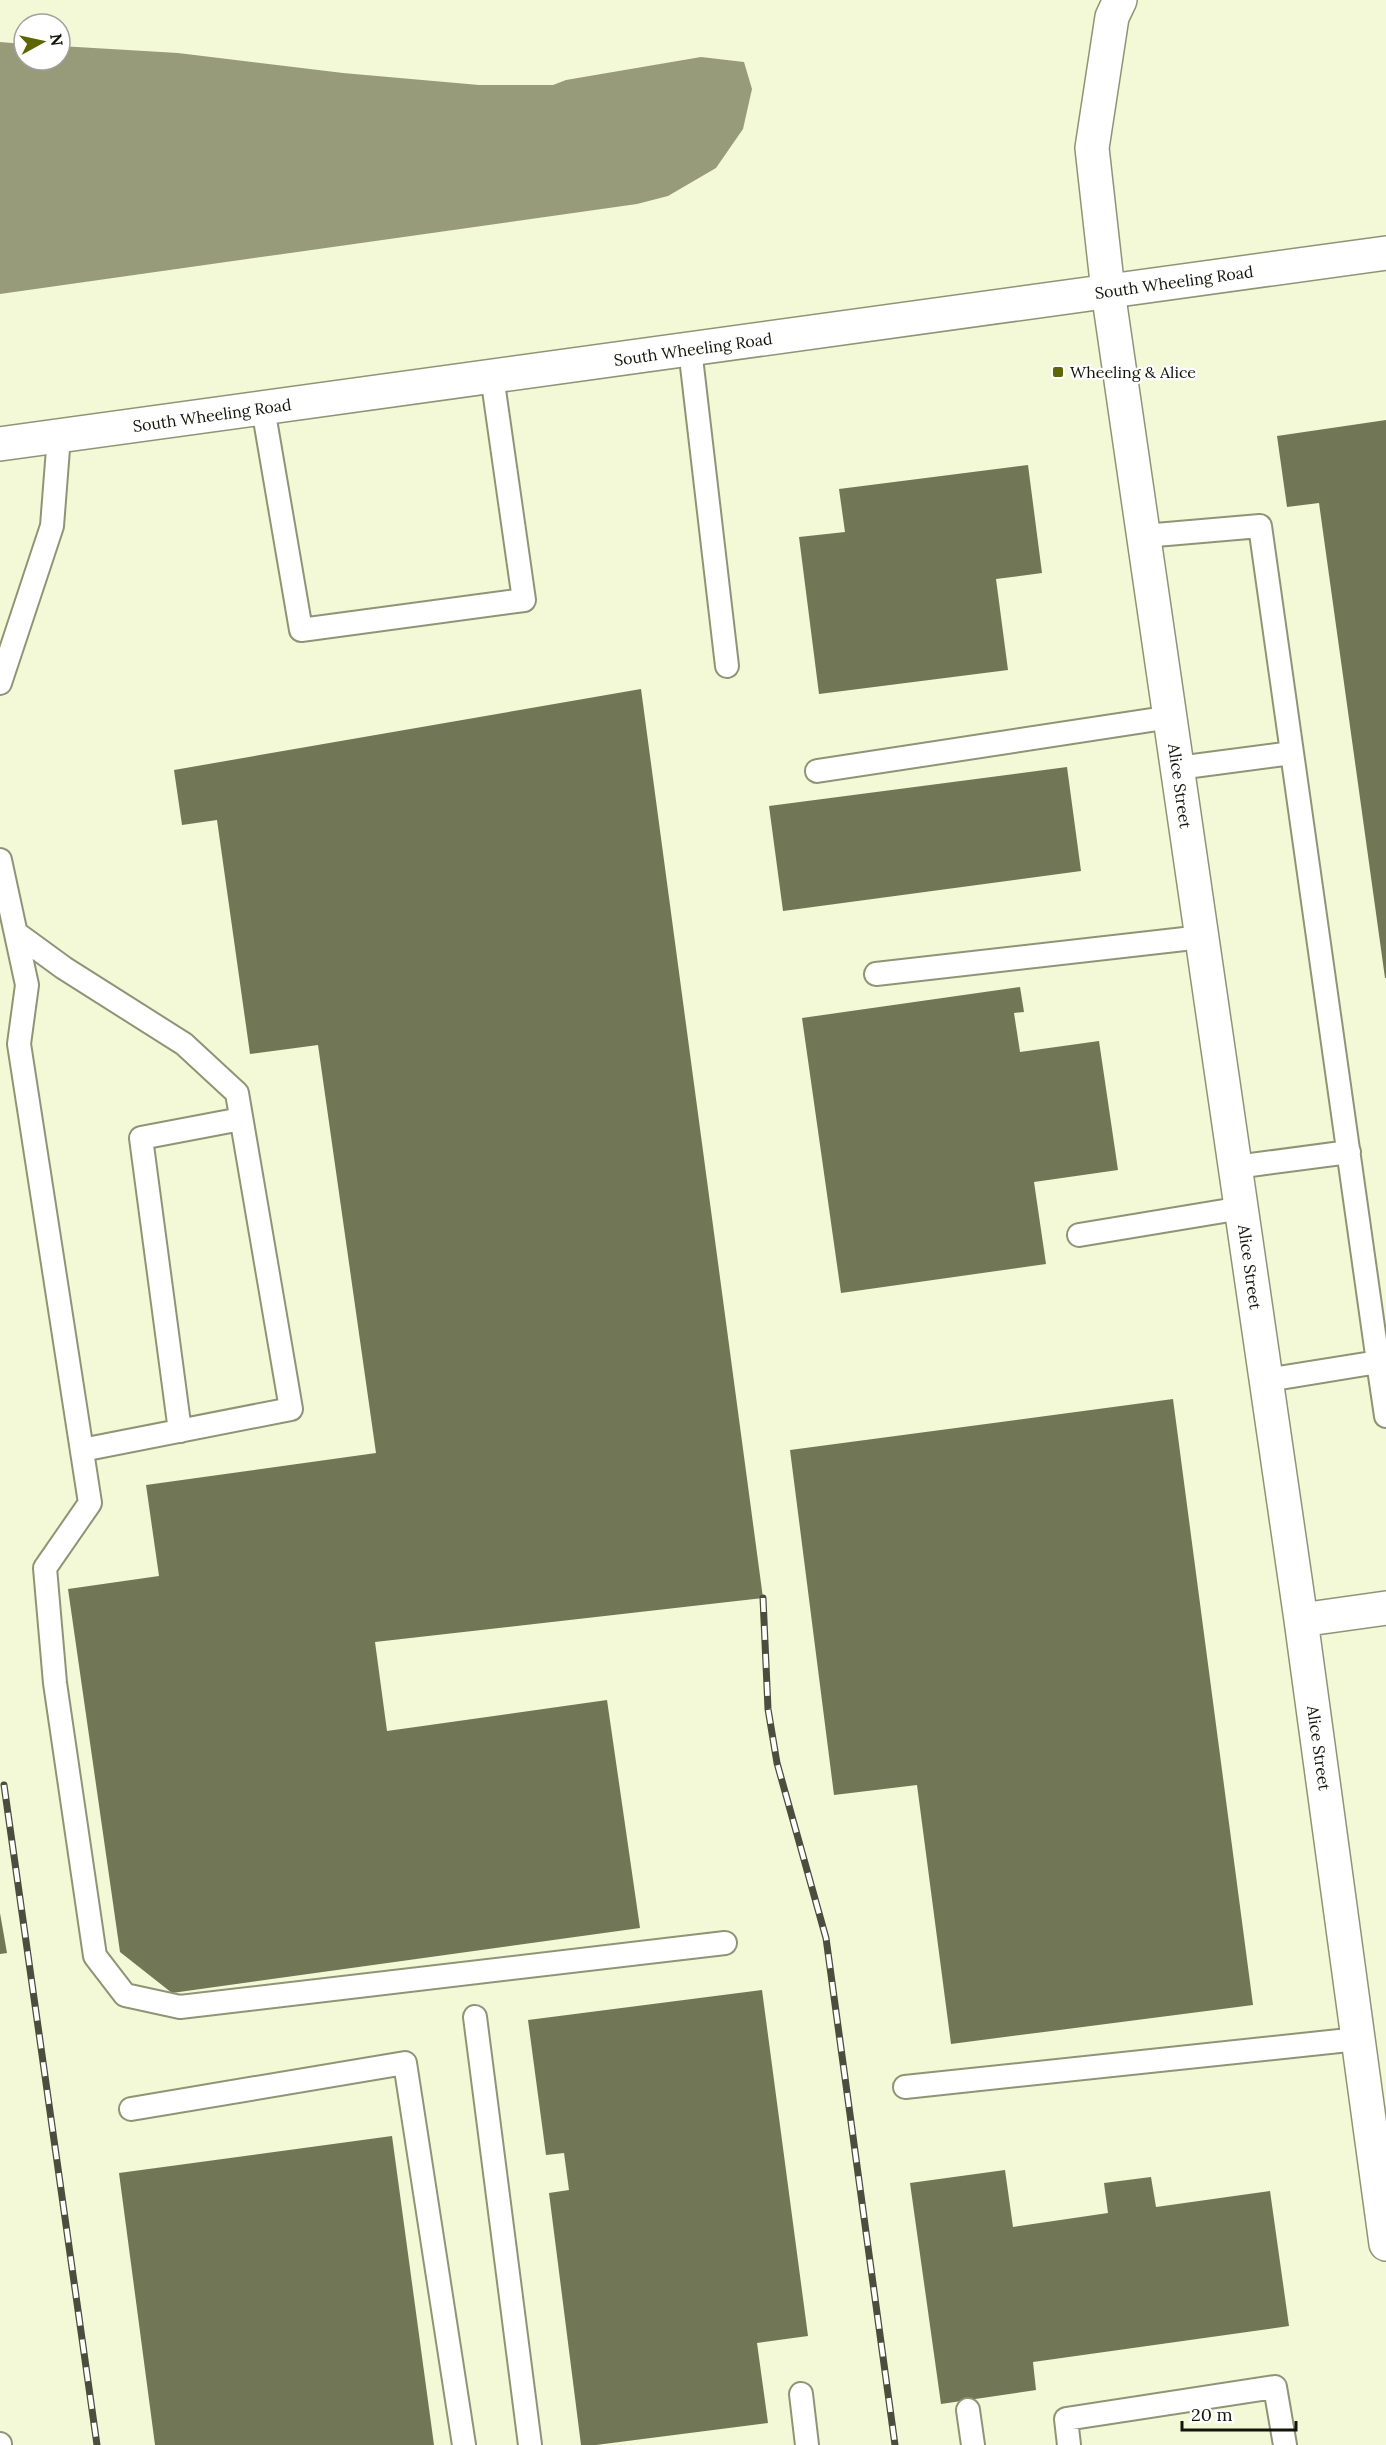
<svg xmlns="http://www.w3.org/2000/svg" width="1386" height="2445" font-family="Lora,serif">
  <rect width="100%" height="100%" fill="#f3f8d7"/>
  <path fill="#979b7a" d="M0 42 24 44V60H60V46L178 53 343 73 479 85H553L566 80 701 57 744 62 752 89 743 129 716 168 668 196 637 204 0 294Z"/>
  <path fill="#717656" d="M1386 420V978H1385L1319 503 1287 507 1277 436Z
    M1028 465 1042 573 996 579 1008 670 819 694 799 537 845 532 839 489Z
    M641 689 763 1598 375 1642 387 1731 607 1700 640 1928 172 1993 120 1952 68 1589 159 1576 146 1485 376 1453 318 1045 250 1054 217 820 182 825 174 770Z
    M1067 767 1081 871 783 911 769 806Z
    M1020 987 1024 1012 1014 1013 1020 1052 1099 1041 1118 1170 1034 1182 1046 1264 841 1293 802 1018Z
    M1173 1399 1253 2005 951 2044 917 1785 834 1795 790 1450Z
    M0 1913 7 1953 0 1954Z
    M762 1990 808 2336 757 2343 768 2423 596 2445H581L549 2193 569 2190 564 2153 546 2155 528 2020Z
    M392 2136 434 2445H155L119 2173Z
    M1005 2170 1013 2227 1108 2213 1104 2183 1151 2177 1156 2207 1270 2191 1289 2326 1033 2362 1036 2390 941 2404 910 2183Z"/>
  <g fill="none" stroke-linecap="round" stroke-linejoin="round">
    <defs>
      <path id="service" d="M690 349 727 666
        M263 408 301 630 524 600 492 376
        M1144 536 1260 526 1378 1362 1386 1361
        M0 683 52 526 59 436
        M1178 768 1292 753
        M817 771 1171 717
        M0 860 27 985 19 1044 90 1503 45 1568 55 1683 95 1956 125 1995 180 2007 725 1943
        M16 933 64 968 184 1044 237 1093 291 1409 82 1450
        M876 974 1202 937
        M1236 1167 1349 1152
        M1079 1235 1242 1208
        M1267 1380 1378 1362 1386 1416
        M180 1431 141 1138 241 1119
        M475 2017 530 2445
        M905 2087 1358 2039
        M131 2109 405 2063 464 2445
        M801 2394 807 2445
        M968 2410 973 2445
        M0 2444V2445
        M1069 2445 1066 2419 1275 2387 1285 2445"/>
      <path id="minor" d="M1120 0 1112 17 1092 148 1108 291 1301 1620 1386 2244
        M1301 1620 1386 1608"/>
      <path id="secondary" d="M0 444 1386 253"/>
    </defs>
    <use href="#service" stroke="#8f9476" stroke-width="26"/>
    <use href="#minor" stroke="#8f9476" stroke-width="36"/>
    <use href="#secondary" stroke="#8f9476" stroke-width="36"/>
    <use href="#service" stroke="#fff" stroke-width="22"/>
    <use href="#minor" stroke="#fff" stroke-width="33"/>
    <use href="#secondary" stroke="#fff" stroke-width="33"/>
    <defs>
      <path id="rail" d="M763 1598 768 1709 777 1763 826 1938 895 2445
        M4 1785 97 2445"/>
    </defs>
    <use href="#rail" stroke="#4b4d3d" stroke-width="7"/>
    <use href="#rail" stroke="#fff" stroke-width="4.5" stroke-dasharray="14" stroke-linecap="butt"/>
  </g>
  <rect fill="#5e6504" stroke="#fff" stroke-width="2" x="1052" y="366" width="12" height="12" rx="3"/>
  <g text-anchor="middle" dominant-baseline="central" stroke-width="4.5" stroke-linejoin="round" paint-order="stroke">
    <g font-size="16" fill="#14150a" stroke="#fff">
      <text transform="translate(1174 282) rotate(-8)">South Wheeling Road</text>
      <text transform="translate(693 349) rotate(-8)">South Wheeling Road</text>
      <text transform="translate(212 415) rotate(-8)">South Wheeling Road</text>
      <text transform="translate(1180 786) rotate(82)">Alice Street</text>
      <text transform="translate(1250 1267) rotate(82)">Alice Street</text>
      <text transform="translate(1319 1748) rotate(82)">Alice Street</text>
    </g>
    <g font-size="16" fill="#14150a" stroke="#fff" text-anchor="start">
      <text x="1070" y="372">Wheeling &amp; Alice</text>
    </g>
  </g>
  <g transform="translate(42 42) rotate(82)"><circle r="28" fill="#ffffff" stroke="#a1a19d" stroke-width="1.5"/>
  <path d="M0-4.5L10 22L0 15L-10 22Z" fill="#5e6504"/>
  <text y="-9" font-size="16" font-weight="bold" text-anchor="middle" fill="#14150a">N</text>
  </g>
  <path d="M1182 2421v9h114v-9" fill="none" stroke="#14150a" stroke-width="3"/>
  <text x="1191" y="2421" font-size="18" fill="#14150a" stroke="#ffffff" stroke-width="4.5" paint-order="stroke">20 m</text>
</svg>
